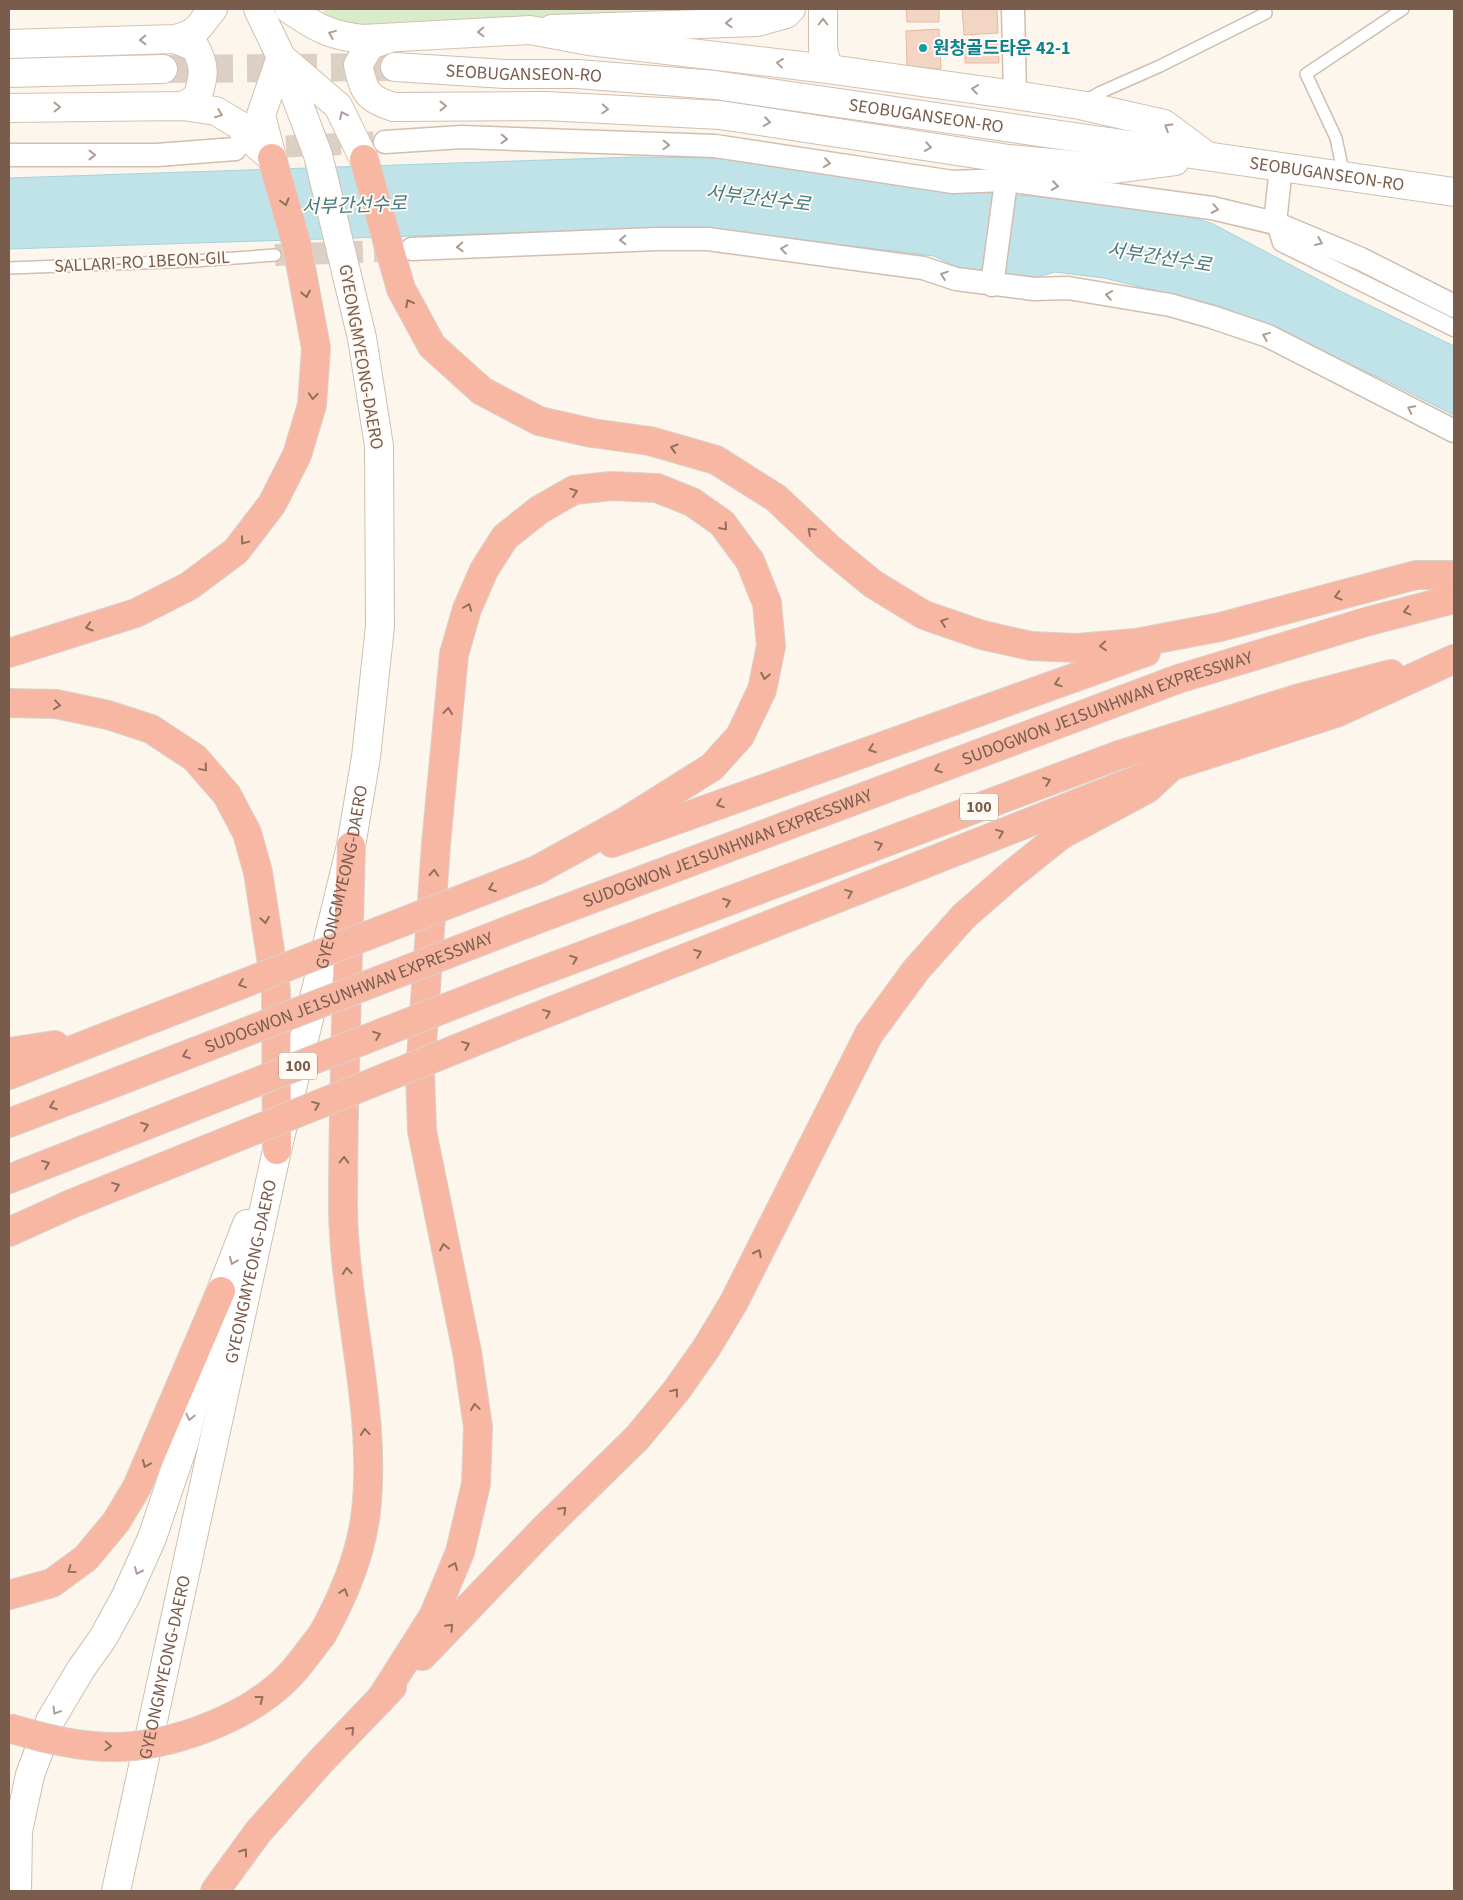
<svg xmlns="http://www.w3.org/2000/svg" width="1463" height="1900" font-family="'Source Sans 3','Noto Sans KR',sans-serif">
  <rect width="100%" height="100%" fill="#fdf6ec"/>
  <path fill="#d8ecc9" d="M322 9H761L399 26 350 24 325 14Z"/>
  <path fill="#bfe3e8" stroke="#a5d3da" d="M635 157 717 158 937 187 1172 210 1213 224 1342 292 1454 346V415L1380 378 1223 307 1104 278 1055 272 1027 280 959 268 934 256 722 230 665 228 9 249V178Z"/>
  <path fill="#f3d5c3" stroke="#e6bba3" d="M906 9H939V22H907Z
    M962 9H997L998 33 964 35Z
    M939 29 941 69 907 66 906 31Z
    M998 44 999 63H965V46Z"/>
  <g fill="none" stroke-linecap="round" stroke-linejoin="round">
    <path stroke="#dcd0c4" stroke-width="22" stroke-dasharray="22 11" stroke-linecap="butt" d="M253 148 385 142
      M275 255 406 250"/>
    <path stroke="#dcd0c4" stroke-width="28" stroke-dasharray="28 14" stroke-linecap="butt" d="M163 69 395 67"/>
    <defs>
      <path id="service" d="M1083 102 1099 93 1160 66 1266 13 1264 9
        M1344 176 1336 138 1306 74 1403 9
        M9 268 194 261 275 255"/>
      <path id="pedestrian" d="M1275 223 1281 243 1454 328"/>
      <path id="minor" d="M1013 9 1015 95
        M385 142 462 137 715 146 953 182 1006 180 1212 208 1275 223 1361 259 1454 306
        M9 155H157L235 149
        M1275 223 1281 167
        M412 249 657 239H708L923 268 956 279 1034 289 1068 288 1170 305 1212 317 1268 336 1454 431
        M992 285 1008 167"/>
      <g id="tertiary">
        <path d="M823 9V49L828 69"/>
        <path d="M552 29 757 22 786 14 791 9"/>
        <path id="s1" d="M395 67 505 74H578L715 85 1454 192"/>
        <path d="M9 73 163 69"/>
        <path d="M394 107 545 106 720 115 1009 159 1113 169 1175 161"/>
        <path d="M17 1891 18 1831 30 1775 50 1721 81 1669 103 1638 126 1596 152 1538 184 1443 221 1291 247 1224"/>
        <path id="s2" d="M116 1891 277 1150 351 846 366 757 380 626 379 446 362 338 318 155 281 57 258 9"/>
      </g>
      <path id="secondary" d="M289 9C315 27 331 36 363 39L530 30 589 41 828 69 1015 95 1080 105 1164 124 1207 156
        M391 38 370 45 358 65C364 92 367 99 394 107
        M175 39 195 47C206 67 204 77 197 98L183 106
        M9 44 175 39C200 33 198 26 213 9
        M9 108 183 106 216 111 239 125 251 140 272 158
        M272 158 261 115 281 57 338 106 364 159"/>
      <g id="motorway">
        <path d="M364 159 401 289 432 346 482 391 539 421 592 433 650 441 716 460 776 498 828 547 873 584 924 615 982 635 1031 646 1077 648 1136 643 1220 627 1416 575H1454"/>
        <path d="M9 653 136 613 189 586 236 551 272 504 297 455 312 405 316 348 297 246 272 158"/>
        <path d="M9 703 56 704 108 715 151 729 195 758 227 795 247 833 258 872 276 990 277 1150"/>
        <path d="M612 843 1146 652"/>
        <path id="s3" d="M525 924 1178 679 1369 621 1454 599"/>
        <path d="M512 982 1119 755 1296 699 1391 674"/>
        <path d="M501 1031 1172 766 1336 713 1454 659"/>
        <path d="M9 1052 55 1045"/>
        <path d="M9 1075 108 1036"/>
        <path d="M9 1123 96 1090"/>
        <path d="M9 1179 83 1150"/>
        <path d="M9 1232 71 1204"/>
        <path d="M9 1595 52 1583 86 1558 116 1522 137 1487 221 1291"/>
        <path d="M322 1635C342 1599 359 1560 365 1519 379 1417 344 1309 343 1207 343 1087 348 966 351 846"/>
        <path d="M422 1656 543 1530 637 1438 676 1391 707 1347 734 1302 869 1034 916 970 964 916 1011 875 1061 835 1147 789 1172 766"/>
        <path d="M380 1700 434 1615 460 1552 476 1484 478 1427 467 1352 422 1131 420 1073 436 844 454 654 467 609 484 570 505 537 539 510 574 490 611 486 657 488 692 502 722 523 750 561 767 603 771 646 762 690 740 736 712 767 626 821 537 870"/>
        <path d="M215 1891 258 1832 321 1761 392 1687"/>
      </g>
    </defs>
    <use href="#service" stroke="#d1beb0" stroke-width="14"/>
    <use href="#pedestrian" stroke="#d1beb0" stroke-width="19"/>
    <use href="#minor" stroke="#d1beb0" stroke-width="25"/>
    <use href="#tertiary" stroke="#d1beb0" stroke-width="30"/>
    <use href="#secondary" stroke="#d6c0b0" stroke-width="30"/>
    <use href="#motorway" stroke="#dad1cd" stroke-width="30"/>
    <use href="#service" stroke="#fff" stroke-width="11"/>
    <use href="#pedestrian" stroke="#fff" stroke-width="16"/>
    <use href="#minor" stroke="#fff" stroke-width="22"/>
    <use href="#tertiary" stroke="#fff" stroke-width="28"/>
    <use href="#secondary" stroke="#fff" stroke-width="28"/>
    <use href="#motorway" stroke="#f7b7a3" stroke-width="28"/>
    <defs>
      <g id="motorway-bridge">
        <path d="M108 1036 537 870"/>
        <path id="s4" d="M96 1090 525 924"/>
        <path d="M83 1150 512 982"/>
        <path d="M71 1204 501 1031"/>
        <path d="M9 1728C43 1738 77 1747 113 1747 171 1747 249 1718 289 1676 301 1664 311 1648 322 1635"/>
      </g>
    </defs>
    <use href="#motorway-bridge" stroke="#dad1cd" stroke-width="30" stroke-linecap="butt"/>
    <use href="#motorway-bridge" stroke="#f7b7a3" stroke-width="28"/>
  </g>
  <defs><path id="oneway-chevron" d="M-2-3.5L2.5 0L-2 3.5" fill="none" stroke-width="1.6" stroke-linecap="round" stroke-linejoin="round" transform="scale(1.25)"/></defs>
  <g stroke="#af9d94">
    <use href="#oneway-chevron" transform="translate(823 22) rotate(-90)"/>
    <use href="#oneway-chevron" transform="translate(729 23) rotate(178)"/>
    <use href="#oneway-chevron" transform="translate(481 32) rotate(178)"/>
    <use href="#oneway-chevron" transform="translate(332 34) rotate(-158)"/>
    <use href="#oneway-chevron" transform="translate(143 40) rotate(178)"/>
    <use href="#oneway-chevron" transform="translate(780 63) rotate(-173)"/>
    <use href="#oneway-chevron" transform="translate(975 89) rotate(-172)"/>
    <use href="#oneway-chevron" transform="translate(443 106)"/>
    <use href="#oneway-chevron" transform="translate(57 107) rotate(-1)"/>
    <use href="#oneway-chevron" transform="translate(605 109) rotate(3)"/>
    <use href="#oneway-chevron" transform="translate(219 114) rotate(21)"/>
    <use href="#oneway-chevron" transform="translate(343 115) rotate(-116)"/>
    <use href="#oneway-chevron" transform="translate(767 122) rotate(9)"/>
    <use href="#oneway-chevron" transform="translate(1168 127) rotate(-148)"/>
    <use href="#oneway-chevron" transform="translate(504 139) rotate(2)"/>
    <use href="#oneway-chevron" transform="translate(666 145) rotate(2)"/>
    <use href="#oneway-chevron" transform="translate(928 147) rotate(9)"/>
    <use href="#oneway-chevron" transform="translate(92 155)"/>
    <use href="#oneway-chevron" transform="translate(827 163) rotate(8)"/>
    <use href="#oneway-chevron" transform="translate(1055 186) rotate(8)"/>
    <use href="#oneway-chevron" transform="translate(1215 209) rotate(12)"/>
    <use href="#oneway-chevron" transform="translate(623 240) rotate(178)"/>
    <use href="#oneway-chevron" transform="translate(1319 242) rotate(23)"/>
    <use href="#oneway-chevron" transform="translate(460 247) rotate(178)"/>
    <use href="#oneway-chevron" transform="translate(784 249) rotate(-172)"/>
    <use href="#oneway-chevron" transform="translate(944 275) rotate(-161)"/>
    <use href="#oneway-chevron" transform="translate(1109 295) rotate(-170)"/>
    <use href="#oneway-chevron" transform="translate(1266 336) rotate(-158)"/>
    <use href="#oneway-chevron" transform="translate(1411 409) rotate(-153)"/>
    <use href="#oneway-chevron" transform="translate(233 1261) rotate(112)"/>
    <use href="#oneway-chevron" transform="translate(190 1417) rotate(103)"/>
    <use href="#oneway-chevron" transform="translate(138 1571) rotate(114)"/>
    <use href="#oneway-chevron" transform="translate(56 1711) rotate(121)"/>
  </g>
  <g stroke="#936e5e">
    <use href="#oneway-chevron" transform="translate(285 202) rotate(74)"/>
    <use href="#oneway-chevron" transform="translate(306 294) rotate(79)"/>
    <use href="#oneway-chevron" transform="translate(409 303) rotate(-118)"/>
    <use href="#oneway-chevron" transform="translate(313 396) rotate(94)"/>
    <use href="#oneway-chevron" transform="translate(674 448) rotate(-164)"/>
    <use href="#oneway-chevron" transform="translate(574 492) rotate(-19)"/>
    <use href="#oneway-chevron" transform="translate(724 527) rotate(49)"/>
    <use href="#oneway-chevron" transform="translate(811 531) rotate(-137)"/>
    <use href="#oneway-chevron" transform="translate(244 541) rotate(127)"/>
    <use href="#oneway-chevron" transform="translate(1338 596) rotate(165)"/>
    <use href="#oneway-chevron" transform="translate(468 607) rotate(-69)"/>
    <use href="#oneway-chevron" transform="translate(1407 611) rotate(165)"/>
    <use href="#oneway-chevron" transform="translate(944 622) rotate(-161)"/>
    <use href="#oneway-chevron" transform="translate(89 627) rotate(163)"/>
    <use href="#oneway-chevron" transform="translate(1103 646) rotate(175)"/>
    <use href="#oneway-chevron" transform="translate(765 676) rotate(101)"/>
    <use href="#oneway-chevron" transform="translate(1058 683) rotate(161)"/>
    <use href="#oneway-chevron" transform="translate(57 705) rotate(7)"/>
    <use href="#oneway-chevron" transform="translate(448 711) rotate(-84)"/>
    <use href="#oneway-chevron" transform="translate(872 749) rotate(160)"/>
    <use href="#oneway-chevron" transform="translate(204 768) rotate(50)"/>
    <use href="#oneway-chevron" transform="translate(938 769) rotate(159)"/>
    <use href="#oneway-chevron" transform="translate(1047 781) rotate(-21)"/>
    <use href="#oneway-chevron" transform="translate(720 804) rotate(160)"/>
    <use href="#oneway-chevron" transform="translate(1000 833) rotate(-22)"/>
    <use href="#oneway-chevron" transform="translate(879 845) rotate(-21)"/>
    <use href="#oneway-chevron" transform="translate(434 873) rotate(-86)"/>
    <use href="#oneway-chevron" transform="translate(492 888) rotate(159)"/>
    <use href="#oneway-chevron" transform="translate(849 893) rotate(-22)"/>
    <use href="#oneway-chevron" transform="translate(727 902) rotate(-21)"/>
    <use href="#oneway-chevron" transform="translate(265 920) rotate(81)"/>
    <use href="#oneway-chevron" transform="translate(698 953) rotate(-22)"/>
    <use href="#oneway-chevron" transform="translate(574 959) rotate(-21)"/>
    <use href="#oneway-chevron" transform="translate(242 984) rotate(159)"/>
    <use href="#oneway-chevron" transform="translate(547 1013) rotate(-22)"/>
    <use href="#oneway-chevron" transform="translate(377 1035) rotate(-21)"/>
    <use href="#oneway-chevron" transform="translate(466 1045) rotate(-22)"/>
    <use href="#oneway-chevron" transform="translate(186 1055) rotate(159)"/>
    <use href="#oneway-chevron" transform="translate(316 1105) rotate(-22)"/>
    <use href="#oneway-chevron" transform="translate(53 1106) rotate(159)"/>
    <use href="#oneway-chevron" transform="translate(145 1126) rotate(-21)"/>
    <use href="#oneway-chevron" transform="translate(344 1160) rotate(-89)"/>
    <use href="#oneway-chevron" transform="translate(46 1164) rotate(-21)"/>
    <use href="#oneway-chevron" transform="translate(116 1186) rotate(-22)"/>
    <use href="#oneway-chevron" transform="translate(444 1247) rotate(-101)"/>
    <use href="#oneway-chevron" transform="translate(758 1253) rotate(-63)"/>
    <use href="#oneway-chevron" transform="translate(347 1271) rotate(-95)"/>
    <use href="#oneway-chevron" transform="translate(675 1392) rotate(-52)"/>
    <use href="#oneway-chevron" transform="translate(475 1407) rotate(-98)"/>
    <use href="#oneway-chevron" transform="translate(365 1432) rotate(-95)"/>
    <use href="#oneway-chevron" transform="translate(146 1464) rotate(112)"/>
    <use href="#oneway-chevron" transform="translate(563 1510) rotate(-45)"/>
    <use href="#oneway-chevron" transform="translate(454 1566) rotate(-68)"/>
    <use href="#oneway-chevron" transform="translate(71 1570) rotate(144)"/>
    <use href="#oneway-chevron" transform="translate(344 1592) rotate(-72)"/>
    <use href="#oneway-chevron" transform="translate(450 1627) rotate(-46)"/>
    <use href="#oneway-chevron" transform="translate(260 1699) rotate(-37)"/>
    <use href="#oneway-chevron" transform="translate(351 1730) rotate(-46)"/>
    <use href="#oneway-chevron" transform="translate(108 1746) rotate(3)"/>
    <use href="#oneway-chevron" transform="translate(244 1852) rotate(-54)"/>
  </g>
  <circle fill="#0f9aa8" stroke="#fffaf3" stroke-width="2" cx="923" cy="48" r="5"/>
  <g text-anchor="middle" dominant-baseline="central" stroke-width="4" stroke-linejoin="round" paint-order="stroke">
    <g fill="#fffaf3" stroke="#a28b7f" stroke-width="1">
      <rect x="960" y="793.5" width="38" height="27" rx="4"/>
      <rect x="279" y="1052.5" width="38" height="27" rx="4"/>
    </g>
    <g font-size="16" font-weight="bold" fill="#7a5c4d">
      <text x="979" y="807">100</text>
      <text x="298" y="1066">100</text>
    </g>
    <g font-size="18" font-weight="bold" fill="#0d838f" stroke="#fffaf3" text-anchor="start">
      <text x="933" y="48">원창골드타운 42-1</text>
    </g>
    <g font-size="18" fill="#7a5c4d" stroke="#fffaf3">
      <text stroke="none"><textPath href="#s1" startOffset="129">SEOBUGANSEON-RO</textPath></text>
      <text stroke="none"><textPath href="#s1" startOffset="534">SEOBUGANSEON-RO</textPath></text>
      <text stroke="none"><textPath href="#s1" startOffset="939">SEOBUGANSEON-RO</textPath></text>
      <text transform="translate(142 262) rotate(-3)">SALLARI-RO 1BEON-GIL</text>
      <text transform="translate(361 357) rotate(80)">GYEONGMYEONG-DAERO</text>
      <text stroke="none"><textPath href="#s3" startOffset="621">SUDOGWON JE1SUNHWAN EXPRESSWAY</textPath></text>
      <text stroke="none"><textPath href="#s3" startOffset="216">SUDOGWON JE1SUNHWAN EXPRESSWAY</textPath></text>
      <text stroke="none"><textPath href="#s2" startOffset="1039">GYEONGMYEONG-DAERO</textPath></text>
      <text stroke="none"><textPath href="#s4" startOffset="271">SUDOGWON JE1SUNHWAN EXPRESSWAY</textPath></text>
      <text stroke="none"><textPath href="#s2" startOffset="634">GYEONGMYEONG-DAERO</textPath></text>
      <text stroke="none"><textPath href="#s2" startOffset="229">GYEONGMYEONG-DAERO</textPath></text>
    </g>
    <g font-size="19" font-style="italic" fill="#437c86" stroke="#fffaf3">
      <text transform="translate(758 199) rotate(7)">서부간선수로</text>
      <text transform="translate(354 206) rotate(-2)">서부간선수로</text>
      <text transform="translate(1159 258) rotate(9)">서부간선수로</text>
    </g>
  </g>
  <rect width="1463" height="1900" fill="none" stroke="#7a5c4d" stroke-width="20"/>
</svg>
